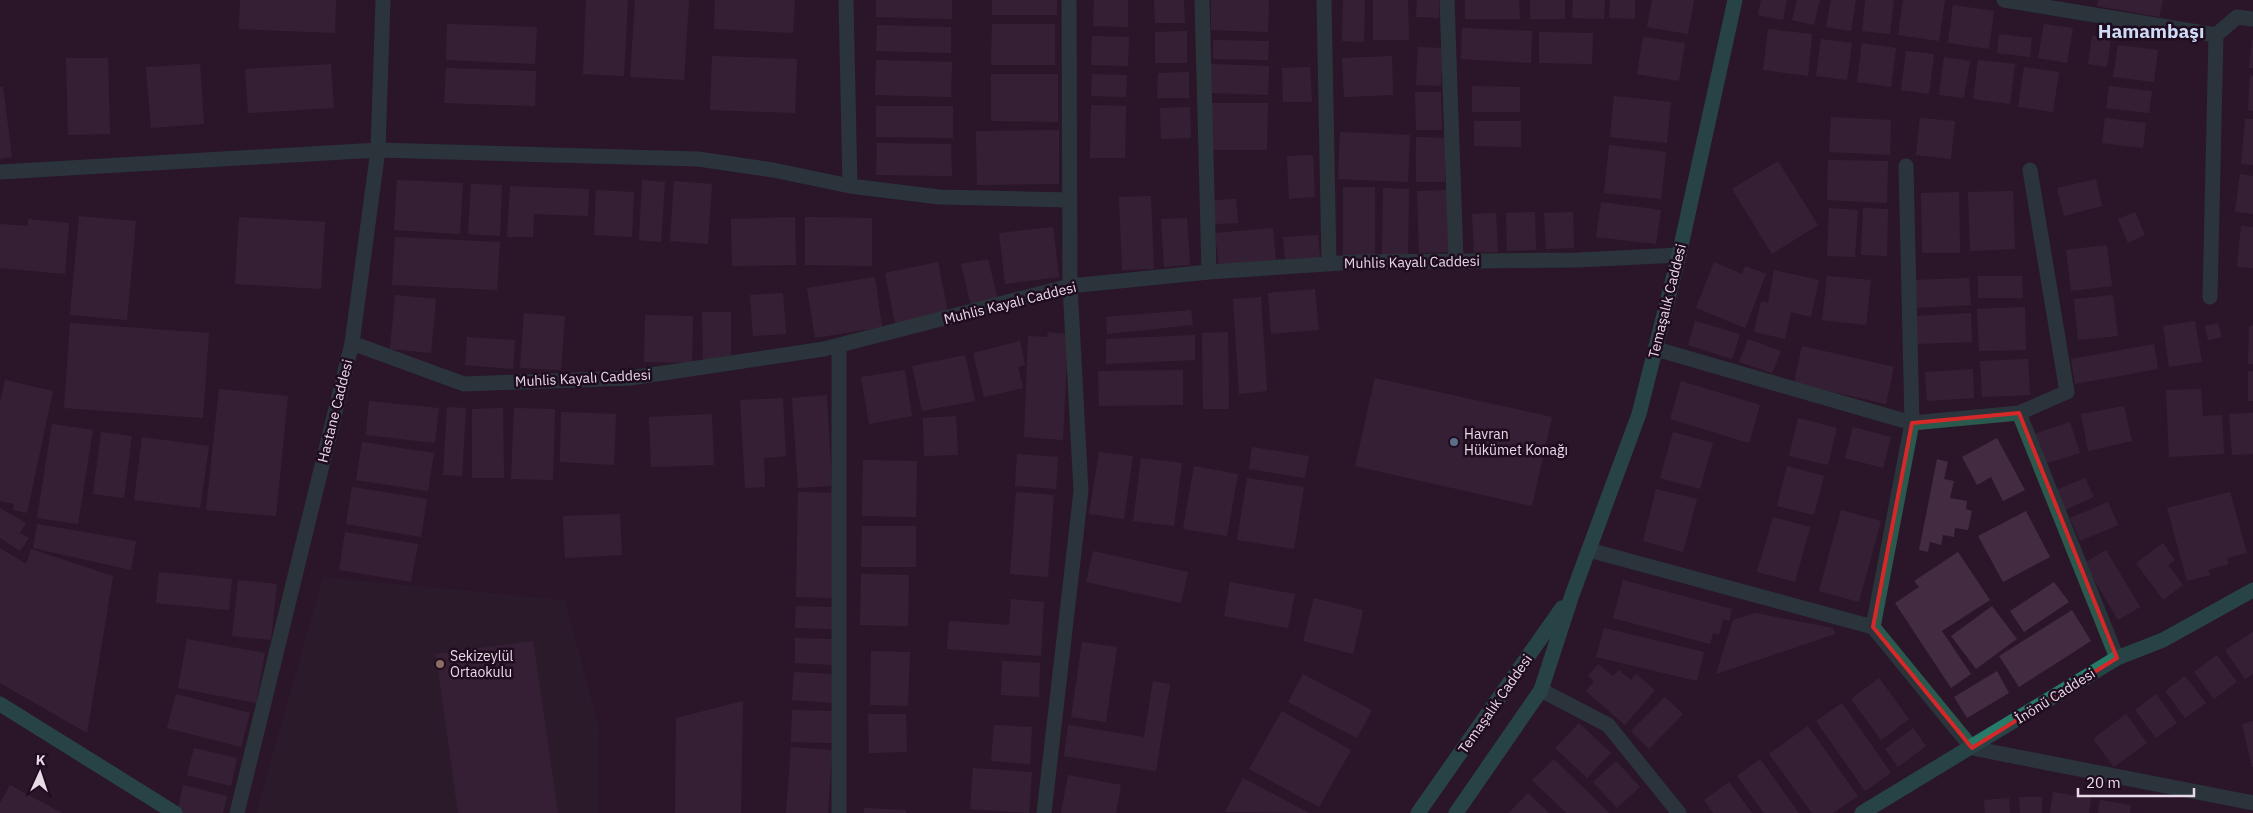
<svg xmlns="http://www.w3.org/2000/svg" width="2253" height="813" font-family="'IBM Plex Sans',sans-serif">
  <rect width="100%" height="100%" fill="#2a1529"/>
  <path fill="#2e202b" d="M323 577 565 600 599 728 598 813H256Z"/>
  <path fill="#432c41" d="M240 0H336L335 33 239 29Z
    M586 0H628L624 76 583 74Z
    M635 0H689L684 80 630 77Z
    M715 0H795L793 33 714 29Z
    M876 0H952V19L876 17Z
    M992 0H1057V15H992Z
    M1094 0H1128V27L1093 26Z
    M1154 0H1184L1185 23H1155Z
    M1211 0H1269L1268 32 1211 30Z
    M1343 0H1365L1364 42 1342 41Z
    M1373 0H1408L1409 40H1373Z
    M1417 0H1439V18L1416 17Z
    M1465 0H1519L1520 19H1465Z
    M1530 0H1565V19H1530Z
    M1573 0H1605L1604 19 1572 18Z
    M1610 0H1635V19L1609 18Z
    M1652 0H1694L1688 34 1647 27Z
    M1761 0H1787L1783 20 1758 15Z
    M1797 0H1820L1814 25 1792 20Z
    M1831 0H1856L1851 31 1826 27Z
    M1865 0H1894L1890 34 1862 31Z
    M1903 0H1945L1939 41 1898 35Z
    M2098 0H2163L2159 17 2097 6Z
    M1953 5 1994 11 1989 49 1948 43Z
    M447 24 537 27 535 64 446 60Z
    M992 24H1055V65H991Z
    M2044 24 2073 28 2067 63 2038 58Z
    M877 25 951 27V53L876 51Z
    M1462 28 1532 31 1531 63 1461 59Z
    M1768 29 1812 34 1808 76 1763 70Z
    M1187 31V63H1155V32Z
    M1539 32 1593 33 1592 64 1539 63Z
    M1999 34 2032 38 2030 57 1997 53Z
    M1092 36 1129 37 1128 66 1091 65Z
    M2092 36 2111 38 2107 67 2088 64Z
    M1643 37 1685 43 1679 81 1637 74Z
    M1821 39 1852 43 1847 80 1816 76Z
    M1213 40 1269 41 1268 60 1213 59Z
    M2252 40H2253V68H2249Z
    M1862 43 1896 48 1891 87 1857 82Z
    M2118 45 2158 50 2154 82 2113 77Z
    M1418 47 1443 48 1441 86 1416 85Z
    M1906 51 1934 54 1929 94 1901 90Z
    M712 56 797 59 795 113 710 110Z
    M1392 56 1393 95 1344 97 1342 58Z
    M1944 57 1970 61 1964 98 1939 95Z
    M66 58H108L110 134 68 135Z
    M876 60 952 62 951 97 875 95Z
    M1978 60 2015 64 2010 104 1973 99Z
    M200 64 204 124 151 128 146 67Z
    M331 64 334 108 248 113 245 69Z
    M1211 64 1269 66 1268 95 1211 93Z
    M1310 67 1312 102H1283L1282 68Z
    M2024 67 2059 72 2053 112 2018 107Z
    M446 68 536 71 535 106 444 103Z
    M1189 72V98H1157L1158 73Z
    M991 74H1058V122L991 121Z
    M1092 74 1127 75 1126 97 1091 96Z
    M2250 75 2253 76V111L2248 110Z
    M1472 86 1520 87V112H1472Z
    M2109 86 2152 91 2149 113 2106 108Z
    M0 87H3L12 157 0 159Z
    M1415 92H1441L1442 130H1416Z
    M1614 96 1671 102 1667 143 1610 137Z
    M1211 103H1268L1267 150H1210Z
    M1091 105 1126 106 1125 158H1090Z
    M876 106H953V138L876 137Z
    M1190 107 1191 138 1161 139 1160 108Z
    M1831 117 1891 120 1890 155 1829 152Z
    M1920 118 1955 121 1951 159 1916 155Z
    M2105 118 2146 123 2143 148 2102 143Z
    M2245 119H2253V165L2241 164Z
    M1474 121H1521V147L1474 146Z
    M1059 130V184L977 185 976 131Z
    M1340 132 1410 135 1408 182 1338 179Z
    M1416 137 1445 138V182H1416Z
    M877 143 951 144 952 176 876 175Z
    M1609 145 1666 152 1661 199 1604 193Z
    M1313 155 1315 197 1289 199 1287 156Z
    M1828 160 1888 161 1887 203 1827 200Z
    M1778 161 1818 225 1772 254 1732 189Z
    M2240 174 2253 176V214L2235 212Z
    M2096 179 2102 206 2064 216 2057 188Z
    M397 180 463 183 460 234 394 230Z
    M642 180 665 182 661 242 639 240Z
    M674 181 712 184 708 244 670 241Z
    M471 184 502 185 500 236 468 234Z
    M510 186 589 189 588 216 534 214 533 237H507Z
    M1343 187H1375V257H1343Z
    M1383 188 1409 189 1408 257 1382 256Z
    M596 190 634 192 632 237 594 235Z
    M1448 190 1449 252 1419 253 1417 191Z
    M2013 191 2015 249 1970 251 1968 192Z
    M1959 192 1960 253H1922L1921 193Z
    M1151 196 1154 269 1122 270 1119 197Z
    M1236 199 1238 223 1215 224 1214 200Z
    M1601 202 1661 210 1656 244 1596 237Z
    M1829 208 1858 210 1855 257 1827 256Z
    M1863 208 1888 209 1887 256 1861 255Z
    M1535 212 1536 250 1507 251 1506 213Z
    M1573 212 1574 248 1546 249 1544 213Z
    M2135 212 2145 235 2128 243 2118 219Z
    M1496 213 1498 252H1474L1472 214Z
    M79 216 136 221 127 320 70 315Z
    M239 217 325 222 321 289 235 284Z
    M795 217 796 265 732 266 731 219Z
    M805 217 872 218V266L805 265Z
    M1187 218 1190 265 1164 267 1161 219Z
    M28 219 69 223 65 274 0 268V224L28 226Z
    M2241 226 2253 227V268L2237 267Z
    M1053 227 1059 277 1005 284 999 233Z
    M1273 228 1276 262 1219 268 1215 233Z
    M1318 235 1320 257 1285 259 1283 237Z
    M395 237 500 242 497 290 392 285Z
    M2107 245 2112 286 2071 291 2066 250Z
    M988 259 998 300 971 306 961 264Z
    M938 262 948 312 895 323 885 273Z
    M1714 262 1742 274 1745 266 1766 274 1745 328 1696 308Z
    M1774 270 1819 280 1811 317 1791 312 1785 339 1754 332 1761 301 1768 303Z
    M1827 276 1871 280 1866 325 1822 320Z
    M1978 276H2022L2023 298H1978Z
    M875 277 882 327 815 338 807 288Z
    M1969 278 1971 305 1912 308 1911 280Z
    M1315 289 1319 330 1271 334 1268 293Z
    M783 293 786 334 753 336 750 295Z
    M395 295 436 299 431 353 390 349Z
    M2113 295 2118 336 2078 340 2074 299Z
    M1261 297 1267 391 1239 394 1233 299Z
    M2025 307 2026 350 1979 351 1977 309Z
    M1191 310 1193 325 1107 334 1106 317Z
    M702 312H731V360H703Z
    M524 313 565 316 561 370 520 368Z
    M1971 313 1972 342 1916 344 1915 316Z
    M645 315 693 316 692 363 644 362Z
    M1695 321 1740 334 1732 359 1688 345Z
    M2195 321 2202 362 2169 367 2163 326Z
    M70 323 209 333 203 418 64 408Z
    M2218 323 2222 337 2208 340 2205 326Z
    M2249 326H2253V364H2248Z
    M1048 332 1068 334 1063 440 1024 437 1028 336 1047 337Z
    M1228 332 1229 409H1203L1202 333Z
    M1195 335V360L1106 364V339Z
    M467 337 515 340 513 369 465 365Z
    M1748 339 1781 351 1772 373 1739 362Z
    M1020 341 1025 365 1018 367 1023 388 984 397 973 353Z
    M2154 344 2158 369 2075 384 2071 359Z
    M1802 346 1894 367 1886 404 1794 383Z
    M965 355 975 401 922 411 912 366Z
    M2028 359 2030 395 1982 397 1980 361Z
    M1973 369 1974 398 1927 401 1925 372Z
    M905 370 912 416 869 424 861 377Z
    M1183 370V405L1099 406 1098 371Z
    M2248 371H2253V401H2248Z
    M1375 378 1552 417 1532 506 1355 466Z
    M5 380 53 391 27 513 13 510 14 504 0 501V403Z
    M1681 381 1760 405 1749 443 1670 419Z
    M219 389 288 396 276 516 206 510Z
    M2201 389 2203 416 2222 415 2224 454 2169 457 2166 390Z
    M827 395 832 486 798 488 792 398Z
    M783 398 786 456 764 458 765 487 745 488 740 400Z
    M369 401 439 408 435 443 366 435Z
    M2124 406 2132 441 2088 451 2081 414Z
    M447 407 466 408 462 476 443 475Z
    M503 408 504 478H472V409Z
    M514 408 555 409 553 480 511 479Z
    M561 412 616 414 614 465 560 462Z
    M2253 413V454L2232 455 2229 414Z
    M712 414 714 465 651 467 649 417Z
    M956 416 958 455 924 456 923 418Z
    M1798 418 1837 428 1828 465 1789 456Z
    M2070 422 2080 453 2044 464 2034 434Z
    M52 424 93 430 78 524 37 518Z
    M1853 427 1891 437 1883 468 1845 458Z
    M101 432 132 436 124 498 93 494Z
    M1673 432 1713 443 1700 489 1660 478Z
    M142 437 209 446 200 508 134 500Z
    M1997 438 2025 490 2003 501 1991 477 1977 485 1962 457Z
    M362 442 434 453 428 491 356 480Z
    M1252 447 1309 456 1305 478 1249 469Z
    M1099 452 1133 456 1124 519 1089 514Z
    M1017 454 1058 457 1056 489 1015 486Z
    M1141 458 1182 463 1174 526 1133 521Z
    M1937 459 1948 462 1944 479 1954 481 1950 498 1967 501 1966 509 1972 511 1968 530 1955 528 1954 537 1943 535 1941 545 1930 542 1928 552 1919 550Z
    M863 460 917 461 916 517 862 516Z
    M1194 466 1238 474 1227 536 1183 529Z
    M1787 466 1824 476 1814 515 1777 506Z
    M1247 478 1304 487 1294 549 1237 540Z
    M2085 478 2094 497 2065 510 2056 490Z
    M352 487 427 499 421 537 346 524Z
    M1656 489 1697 499 1683 552 1643 541Z
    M798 492 836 493 834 598 796 597Z
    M1016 492 1054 495 1048 577 1010 574Z
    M2230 492 2247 553 2227 558 2228 564 2208 570 2210 575 2187 581 2167 508Z
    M2108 502 2118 525 2080 541 2070 518Z
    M0 508 26 523 20 533 29 538 20 551 0 538Z
    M1841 510 1881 521 1859 602 1819 591Z
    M2026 511 2050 557 2003 582 1978 536Z
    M620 514 622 555 565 558 563 516Z
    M1773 517 1810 527 1795 582 1757 572Z
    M37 524 136 541 131 570 33 548Z
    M862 526H916V567H861Z
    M345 532 418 544 411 582 339 570Z
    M2163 543 2175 560 2168 565 2183 585 2163 600 2136 563Z
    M0 548 26 564 31 549 113 576 87 733 0 683Z
    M2106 550 2140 607 2118 620 2084 563Z
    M1093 551 1188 572 1181 603 1086 582Z
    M1958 552 1990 600 1942 631 1971 674 1951 688 1895 603 1919 587 1914 581Z
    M159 572 232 579 229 610 156 603Z
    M861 574 909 575 908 626 860 625Z
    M238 580 277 584 271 640 232 636Z
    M1623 580 1732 609 1729 621 1723 619 1719 635 1713 633 1710 644 1613 618Z
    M1230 582 1295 594 1288 628 1224 616Z
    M2054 582 2069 602 2024 632 2010 611Z
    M1314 598 1363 610 1353 654 1303 641Z
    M1011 599 1044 602 1041 656 947 649 949 621 1009 625Z
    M796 606 833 607 832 629 795 628Z
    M1992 606 2017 639 1976 669 1951 636Z
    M2072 610 2091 641 2019 687 1999 656Z
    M1755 613 1833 628 1835 634 1716 674 1733 620Z
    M1604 628 1704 652 1697 681 1596 657Z
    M2253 632V674L2245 679 2225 650Z
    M795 638 834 639 833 665 795 663Z
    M187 639 265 653 256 703 178 688Z
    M533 641 558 813H458L436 654Z
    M1082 642 1117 647 1106 722 1071 717Z
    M871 651 910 652 908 706 870 705Z
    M2217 655 2237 682 2214 699 2194 672Z
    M1002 661 1040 663 1039 697 1001 695Z
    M1598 664 1613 676 1619 670 1631 680 1636 674 1655 690 1625 725 1586 691 1594 681 1588 676Z
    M1997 671 2009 693 1967 718 1954 697Z
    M794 672 833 674 832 703 792 700Z
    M1303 674 1372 710 1357 738 1288 702Z
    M2185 676 2206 703 2185 718 2165 691Z
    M1879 678 1909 719 1881 740 1851 699Z
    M1153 681 1170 684 1156 771 1064 756 1068 725 1144 737Z
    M176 694 250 713 241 747 167 728Z
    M2156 694 2177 723 2156 738 2135 710Z
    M1665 697 1683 714 1649 749 1631 731Z
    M743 701 741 813H675L676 718Z
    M1842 703 1891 773 1865 791 1816 721Z
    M792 710 833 711 832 743 791 742Z
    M1282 711 1351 750 1319 807 1249 769Z
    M868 714H906L907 752 869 753Z
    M2126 714 2147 743 2114 767 2093 739Z
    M2253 721V767H2252L2242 724Z
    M1579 723 1611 753 1587 778 1555 748Z
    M994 725 1032 727 1030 764 991 761Z
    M1808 726 1858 796 1833 813H1812L1769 754Z
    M1913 728 1926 746 1898 767 1885 749Z
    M791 747 832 750 828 813H786Z
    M194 748 237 758 231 786 187 775Z
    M1554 759 1609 813H1566L1532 780Z
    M1760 759 1799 813H1764L1737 776Z
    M1616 761 1640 787 1617 808 1593 782Z
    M973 768 1032 772 1029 813 970 809Z
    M1068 775 1121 785 1116 813H1061Z
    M1243 778 1309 813 1225 812Z
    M1729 782 1752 813H1713L1704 800Z
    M10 785 62 813H0V803Z
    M183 785 227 796 223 813H177Z
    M2053 792 2091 798 2089 813H2050Z
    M1528 793 1549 813H1509Z
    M2019 797H2042V813H2020Z
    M2009 798 2010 813H1985L1984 800Z
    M2100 800 2131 805 2130 813H2098Z
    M864 808 906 810V813H864Z"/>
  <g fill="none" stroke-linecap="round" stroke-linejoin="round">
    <path stroke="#2a594e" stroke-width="15" d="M1656 349 1912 423"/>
    <path stroke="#2a594e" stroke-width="15" d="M846 0 850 186
      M1202 0 1209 272
      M1324 0 1329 264
      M1447 0 1456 260
      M2004 0 2216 35 2210 297
      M2216 35 2237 17 2253 19
      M0 172 378 150 698 159 773 170 850 186 939 197 1070 200
      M352 343 464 384 630 378 824 349 1070 286 1209 272 1356 262 1578 260 1679 255
      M2019 413 2117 658
      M1912 423 2019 413 2067 392 2030 170
      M1589 550 1873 627 1972 748 2253 803
      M1873 627 1912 423 1906 166
      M1541 690 1608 725 1679 813
      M237 813 352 343 378 150 383 0
      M839 813V346
      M1044 813 1081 491 1070 286 1069 0"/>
    <path stroke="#277b69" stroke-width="15" d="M0 704 175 813
      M1418 813 1562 608
      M1456 813 1541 690 1572 595 1639 414 1679 255 1735 0
      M1862 813 2117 658 2163 640 2253 590"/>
  </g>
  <path d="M0 0H2253V813H0ZM2019 413 2117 658 1972 748 1873 627 1912 423Z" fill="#2a1529" fill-opacity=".55" fill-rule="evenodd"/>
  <path fill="none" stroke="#d62828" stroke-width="4" stroke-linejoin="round" d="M2019 413 2117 658 1972 748 1873 627 1912 423Z"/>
  <circle fill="#5c6f8a" stroke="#200c1f" stroke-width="2" cx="1454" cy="442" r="5"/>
  <circle fill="#8d6e63" stroke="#200c1f" stroke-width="2" cx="440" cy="664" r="5"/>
  <g text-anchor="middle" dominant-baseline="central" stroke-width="5" stroke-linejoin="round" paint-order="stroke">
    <g font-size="14" fill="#e9dae7" stroke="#200c1f">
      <text transform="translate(1412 262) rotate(-1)">Muhlis Kayalı Caddesi</text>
      <text transform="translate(1667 301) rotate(-76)">Temaşalık Caddesi</text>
      <text transform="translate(1010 303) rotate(-14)">Muhlis Kayalı Caddesi</text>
      <text transform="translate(583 378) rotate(-3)">Muhlis Kayalı Caddesi</text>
      <text transform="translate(335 411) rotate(-76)">Hastane Caddesi</text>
      <text transform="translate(2055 696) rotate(-32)">İnönü Caddesi</text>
      <text transform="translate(1495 704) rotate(-55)">Temaşalık Caddesi</text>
    </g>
    <g font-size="14" fill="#e9dae7" stroke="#200c1f" text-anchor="start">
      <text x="1464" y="434">Havran<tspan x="1464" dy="16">Hükümet Konağı</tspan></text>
      <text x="450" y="656">Sekizeylül<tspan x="450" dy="16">Ortaokulu</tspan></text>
    </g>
    <g font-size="19" font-weight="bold" fill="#cedbf7" stroke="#200c1f">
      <text x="2151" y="31">Hamambaşı</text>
    </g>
  </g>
  <g transform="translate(40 773) rotate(3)" stroke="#200c1f" stroke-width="4" paint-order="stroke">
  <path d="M0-4L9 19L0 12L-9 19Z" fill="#e9dae7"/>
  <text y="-8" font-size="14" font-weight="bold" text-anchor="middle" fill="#e9dae7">K</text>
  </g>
  <path d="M2078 788v8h116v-8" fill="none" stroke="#e9dae7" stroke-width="2.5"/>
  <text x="2086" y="788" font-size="15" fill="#e9dae7" stroke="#200c1f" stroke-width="4" paint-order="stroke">20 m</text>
</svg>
